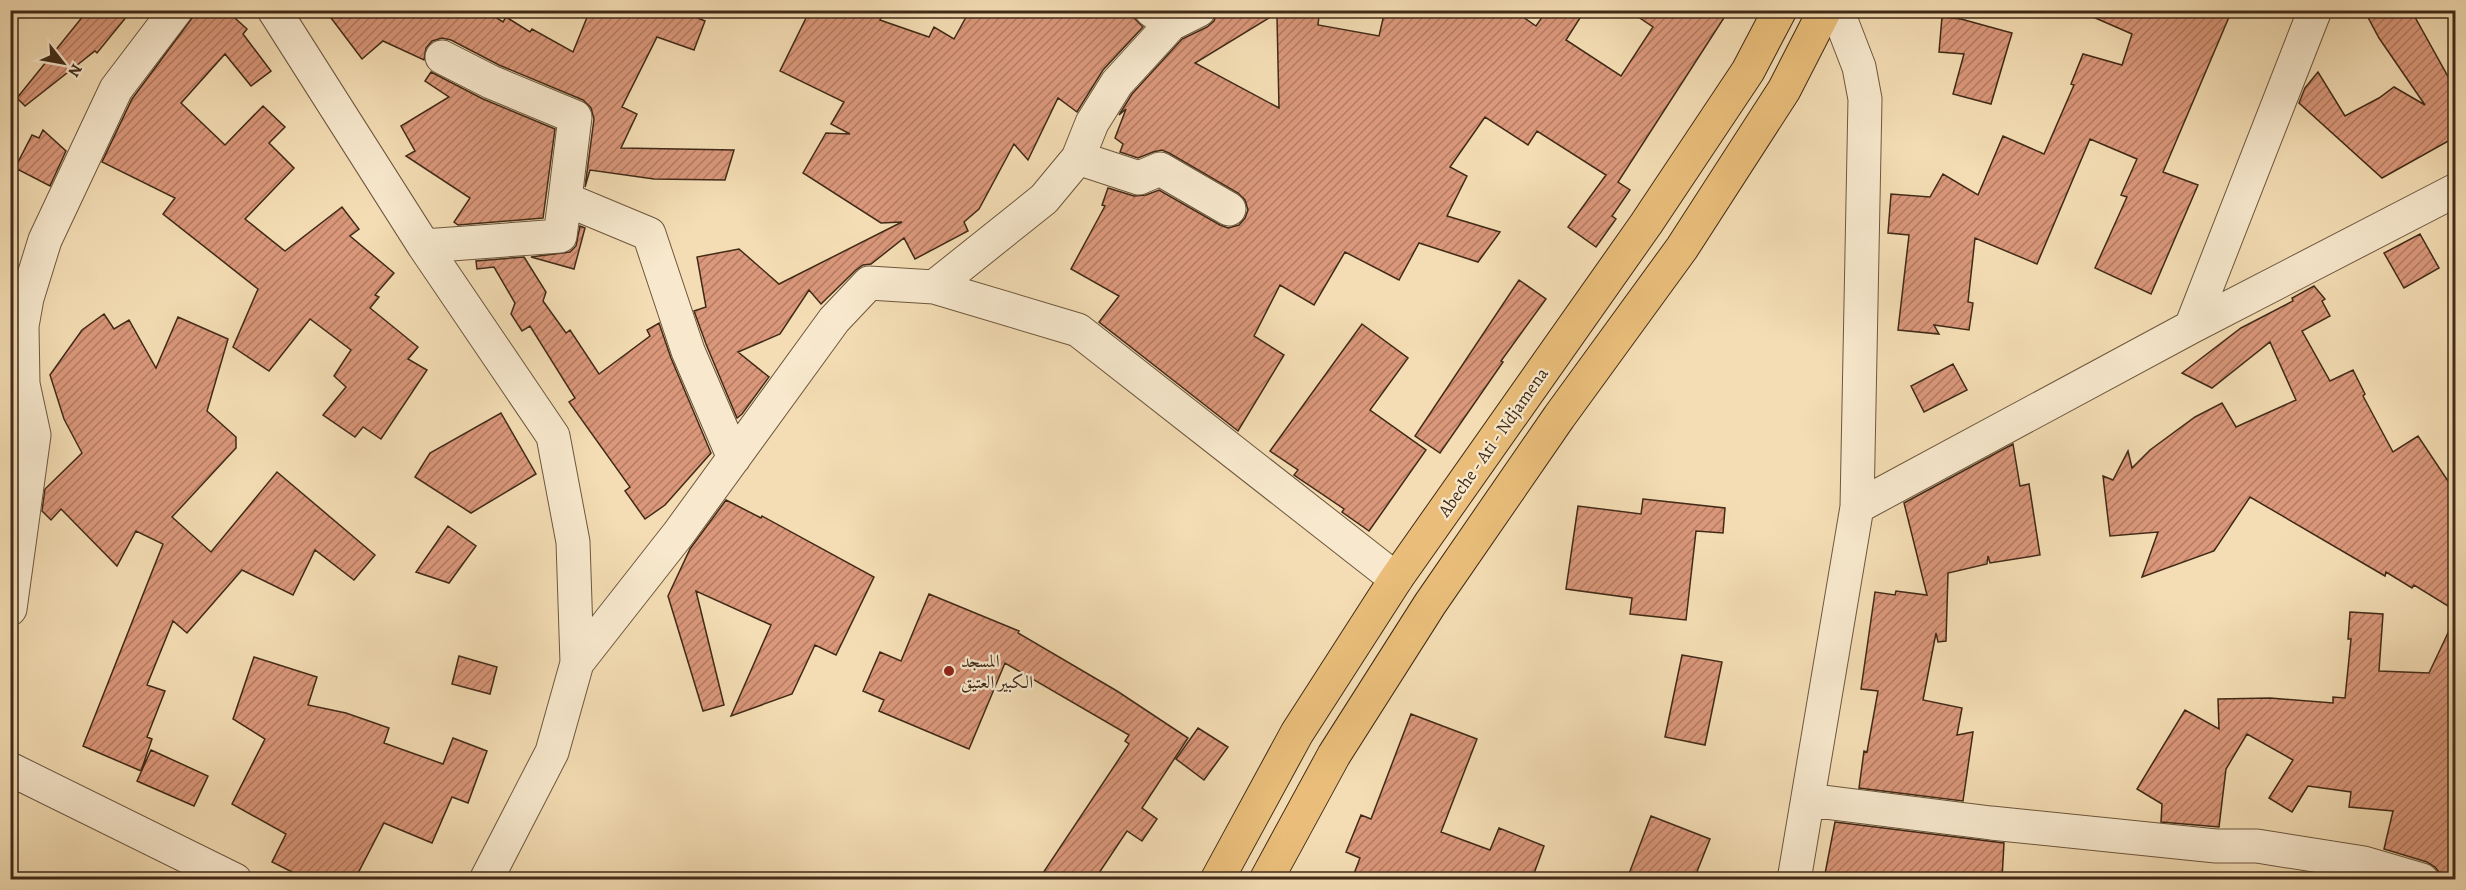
<svg xmlns="http://www.w3.org/2000/svg" width="2466" height="890" font-family="Alegreya,Amiri,serif">
  <defs>
    <pattern id="building-hatch" width="6" height="6" patternUnits="userSpaceOnUse" patternTransform="scale(1.5)"><rect width="6" height="6" fill="#da977a"/><path d="M-1 1l2-2M0 6l6-6M5 7l2-2" fill="none" stroke="#b27b63"/></pattern>
  </defs>
  <rect width="100%" height="100%" fill="#f4ddb4"/>
  <filter id="stains"><feTurbulence type="fractalNoise" baseFrequency=".00333" numOctaves="4"/><feColorMatrix values="0 0 0 0 .2 0 0 0 0 .09 0 0 0 0 .02 0 0 0 .5 -.17"/></filter>
  <radialGradient id="worn" r=".72"><stop offset=".6" stop-color="#630" stop-opacity="0"/><stop offset="1" stop-color="#630" stop-opacity=".3"/></radialGradient>
  <path fill="url(#building-hatch)" stroke="#402a17" stroke-width="1.5" d="M88 10H132L97 53 95 51 25 106 17 98Z
    M198 10H226L247 29 243 34 271 71 251 86 225 54 181 103 225 145 263 106 285 127 269 143 294 168 245 219 285 251 342 207 359 229 350 236 394 273 375 295 379 297 370 308 418 347 408 359 427 370 381 439 363 427 355 437 323 415 346 387 334 376 351 350 310 319 269 371 233 347 258 289 163 214 175 198 102 162 132 99Z
    M325 10H484L503 22 506 17 530 32 532 29 573 52 590 10H679L705 21 694 50 657 37 622 107 637 114 621 148 734 150 725 180 654 179 590 170 585 187 594 119 591 108 583 100 499 65 451 40 442 38 432 41 426 48 424 60 383 41 362 59Z
    M810 10H863L882 17 880 20 929 37 934 27 954 39 970 10H1133L1134 18 1143 27 1103 70 1077 112 1058 98 1028 160 1014 144 979 209 964 222 968 231 915 259 904 238 871 264 863 265 856 270 821 304 809 290 780 334 738 352 769 377 742 414 737 418 706 344 694 311 706 307 697 257 739 249 779 284 902 222 881 223 803 173 826 133 850 134 831 124 844 102 780 71Z
    M1218 10H1282L1195 63 1279 108 1277 17 1319 16 1318 25 1379 36 1385 10H1513L1536 26 1547 10H1585L1566 40 1621 76 1653 27 1628 10H1729L1618 182 1630 190 1612 216 1616 219 1596 247 1568 227 1606 175 1537 131 1528 145 1485 117 1450 167 1467 176 1447 216 1500 232 1478 262 1419 243 1399 280 1345 252 1314 305 1280 285 1254 336 1284 355 1238 431 1099 322 1119 296 1071 269 1105 206 1102 205 1108 188 1134 196 1146 195 1159 190 1220 225 1228 228 1239 225 1245 218 1248 210 1245 200 1238 193 1169 153 1162 150 1153 152 1138 158 1120 152 1123 144 1115 138 1126 109 1119 115 1132 94 1182 39 1207 27 1214 21Z
    M2077 10H2232L2163 172 2198 185 2151 294 2095 268 2127 197 2121 195 2137 159 2090 139 2037 264 1975 238 1968 302 1973 303 1969 330 1934 325 1939 334 1898 330 1909 235 1888 233 1891 194 1930 197 1943 174 1978 195 2003 136 2044 154 2074 85 2071 84 2083 54 2122 65 2132 34Z
    M2364 10H2411L2456 91V148L2450 140 2382 178 2299 103 2305 88 2318 72 2345 116 2379 98 2394 87 2425 105 2379 38Z
    M1942 17 1961 19 2012 33 1991 104 1953 94 1964 54 1939 52Z
    M431 72 483 99 555 129 543 218 458 225 454 222 470 198 406 156 415 151 401 126 449 97 425 81Z
    M43 130 66 151 50 186 15 168 32 135 39 138Z
    M580 226 585 228 574 269 531 257 570 252 576 246Z
    M2420 234 2439 268 2404 288 2384 253Z
    M524 257 546 292 543 301 566 333 570 330 599 374 650 336 647 330 659 323 671 358 711 453 665 505 645 519 625 491 630 487 569 402 575 398 530 326 522 331 511 314 515 303 494 267 477 269 476 261Z
    M1519 280 1546 299 1501 361 1503 362 1440 453 1415 436Z
    M2314 286 2325 299 2322 301 2330 316 2302 331 2330 381 2353 370 2365 394 2363 396 2393 452 2418 436 2456 493V611L2414 585 2412 588 2386 572 2385 576 2250 497 2214 551 2142 577 2158 532 2110 536 2103 476 2113 480 2128 451 2132 468 2150 450 2195 417 2222 403 2236 427 2296 400 2270 342 2212 388 2182 373 2241 328 2293 301 2292 298Z
    M104 314 114 329 129 320 156 368 178 317 228 339 207 411 236 437V448L172 517 211 552 277 472 375 555 354 580 315 550 293 595 242 570 187 633 173 621 147 685 165 691 147 737 152 739 141 771 83 746 163 544 136 531 117 566 61 509 51 520 42 511 45 489 82 453 64 419 50 375 82 330Z
    M1362 324 1408 358 1370 410 1426 450 1369 531 1342 512 1344 509 1294 475 1298 470 1270 451Z
    M1953 364 1967 390 1924 412 1911 386Z
    M501 413 536 474 471 513 415 477 430 453Z
    M2013 444 2020 486 2029 484 2040 555 1990 563 1988 556 1987 564 1948 573 1946 641 1938 642 1936 633 1923 700 1962 708 1957 735 1973 732 1963 801 1859 788 1864 751 1867 752 1878 691 1861 689 1875 592 1895 595 1896 591 1927 595 1904 503Z
    M1643 499 1725 508 1723 533 1696 531 1686 620 1630 614 1632 598 1566 589 1578 506 1641 514Z
    M726 500 761 518 762 516 874 577 836 655 815 645 792 694 731 716 771 625 696 591 724 705 703 711 668 596 690 549Z
    M448 526 476 546 449 583 416 572Z
    M929 594 1019 631 1018 633 1117 691 1188 738 1142 808 1157 819 1142 841 1127 831 1095 879H1039L1129 744 1125 741 1129 735 1005 663 969 749 879 711 884 700 863 691 880 652 901 661Z
    M2350 612 2383 614 2379 671 2429 673 2456 616V878L2439 872 2435 867 2427 862 2384 849 2393 811 2349 807 2351 792 2308 786 2292 812 2269 798 2293 760 2247 734 2226 769 2219 827 2161 822 2162 804 2137 789 2185 710 2219 729 2218 699 2270 698 2333 703V697L2345 698 2351 639H2348Z
    M1682 655 1722 662 1705 745 1665 737Z
    M459 656 497 667 490 694 452 684Z
    M254 657 317 677 308 705 346 713 389 728 384 743 443 764 453 738 487 751 468 803 452 797 432 843 384 823 355 879H306L272 862 286 834 232 804 265 739 233 719Z
    M1411 714 1477 739 1441 832 1490 850 1499 828 1544 846 1532 879H1352L1360 858 1346 852 1361 815 1371 819Z
    M1198 728 1228 747 1204 780 1176 759Z
    M151 750 208 776 194 806 137 781Z
    M1651 816 1710 839 1694 879H1627Z
    M1835 822 2004 843 2002 879H1824Z"/>
  <g fill="none" stroke-linecap="round" stroke-linejoin="round">
    <defs>
      <path id="minor" d="M274 10 424 246 553 436 573 542 577 663 552 752 486 880
        M1151 10 1171 24 1199 10
        M442 57 491 82 575 117 565 199
        M1078 158 1139 178 1160 169 1229 209
        M424 246 560 236 565 199 649 234 688 351 734 458
        M934 287 1078 330 1396 579
        M2191 327 2315 10
        M1857 507 2191 327 2456 190
        M10 609 34 435 23 384 22 326 27 298 45 240 116 89 176 10
        M577 663 679 533 834 320 869 283 934 287 1044 199 1078 158 1092 123 1117 83 1171 24
        M10 769 235 880
        M1808 800 1991 823 2216 846H2257L2364 863 2422 880
        M1794 880 1857 507 1865 99 1859 67 1837 10"/>
      <path id="highway" d="M1217 880 1297 733 1396 579 1646 224 1748 71 1780 10
        M1266 880 1334 755 1430 604 1559 417 1682 248 1784 90 1825 10"/>
    </defs>
    <use href="#minor" stroke="#6d573e" stroke-width="35"/>
    <use href="#highway" stroke="#402a17" stroke-width="35"/>
    <use href="#minor" stroke="#f8e9ce" stroke-width="33"/>
    <use href="#highway" stroke="#eabe7a" stroke-width="33"/>
  </g>
  <circle fill="#8f2418" stroke="#f8e9ce" stroke-width="2" cx="949" cy="671" r="6"/>
  <g text-anchor="middle" dominant-baseline="central" stroke-width="4.5" stroke-linejoin="round" paint-order="stroke">
    <g font-size="18" fill="#402a17" stroke="#f8e9ce">
      <text transform="translate(1493 442) rotate(-55)">Abeche - Ati - Ndjamena</text>
    </g>
    <g font-size="18" fill="#402a17" stroke="#f8e9ce" text-anchor="start">
      <text x="961" y="661">المسجد<tspan x="961" dy="21">الكبير العتيق</tspan></text>
    </g>
  </g>
  <rect width="2466" height="890" fill="none" stroke="#f4ddb4" stroke-width="36"/>
  <rect x="12" y="12" width="2442" height="866" fill="none" stroke="#402a17" stroke-width="3"/>
  <rect x="18" y="18" width="2430" height="854" fill="none" stroke="#402a17" stroke-width="1.5"/>
  <g transform="translate(63 63) rotate(121)" stroke="#f8e9ce" stroke-width="4.5" paint-order="stroke">
  <path d="M0-4.5L10 22L0 15L-10 22Z" fill="#402a17"/>
  <text y="-9" font-size="16" font-weight="bold" text-anchor="middle" fill="#402a17">N</text>
  </g>
  <rect width="100%" height="100%" filter="url(#stains)"/>
  <rect width="100%" height="100%" fill="url(#worn)"/>
</svg>
